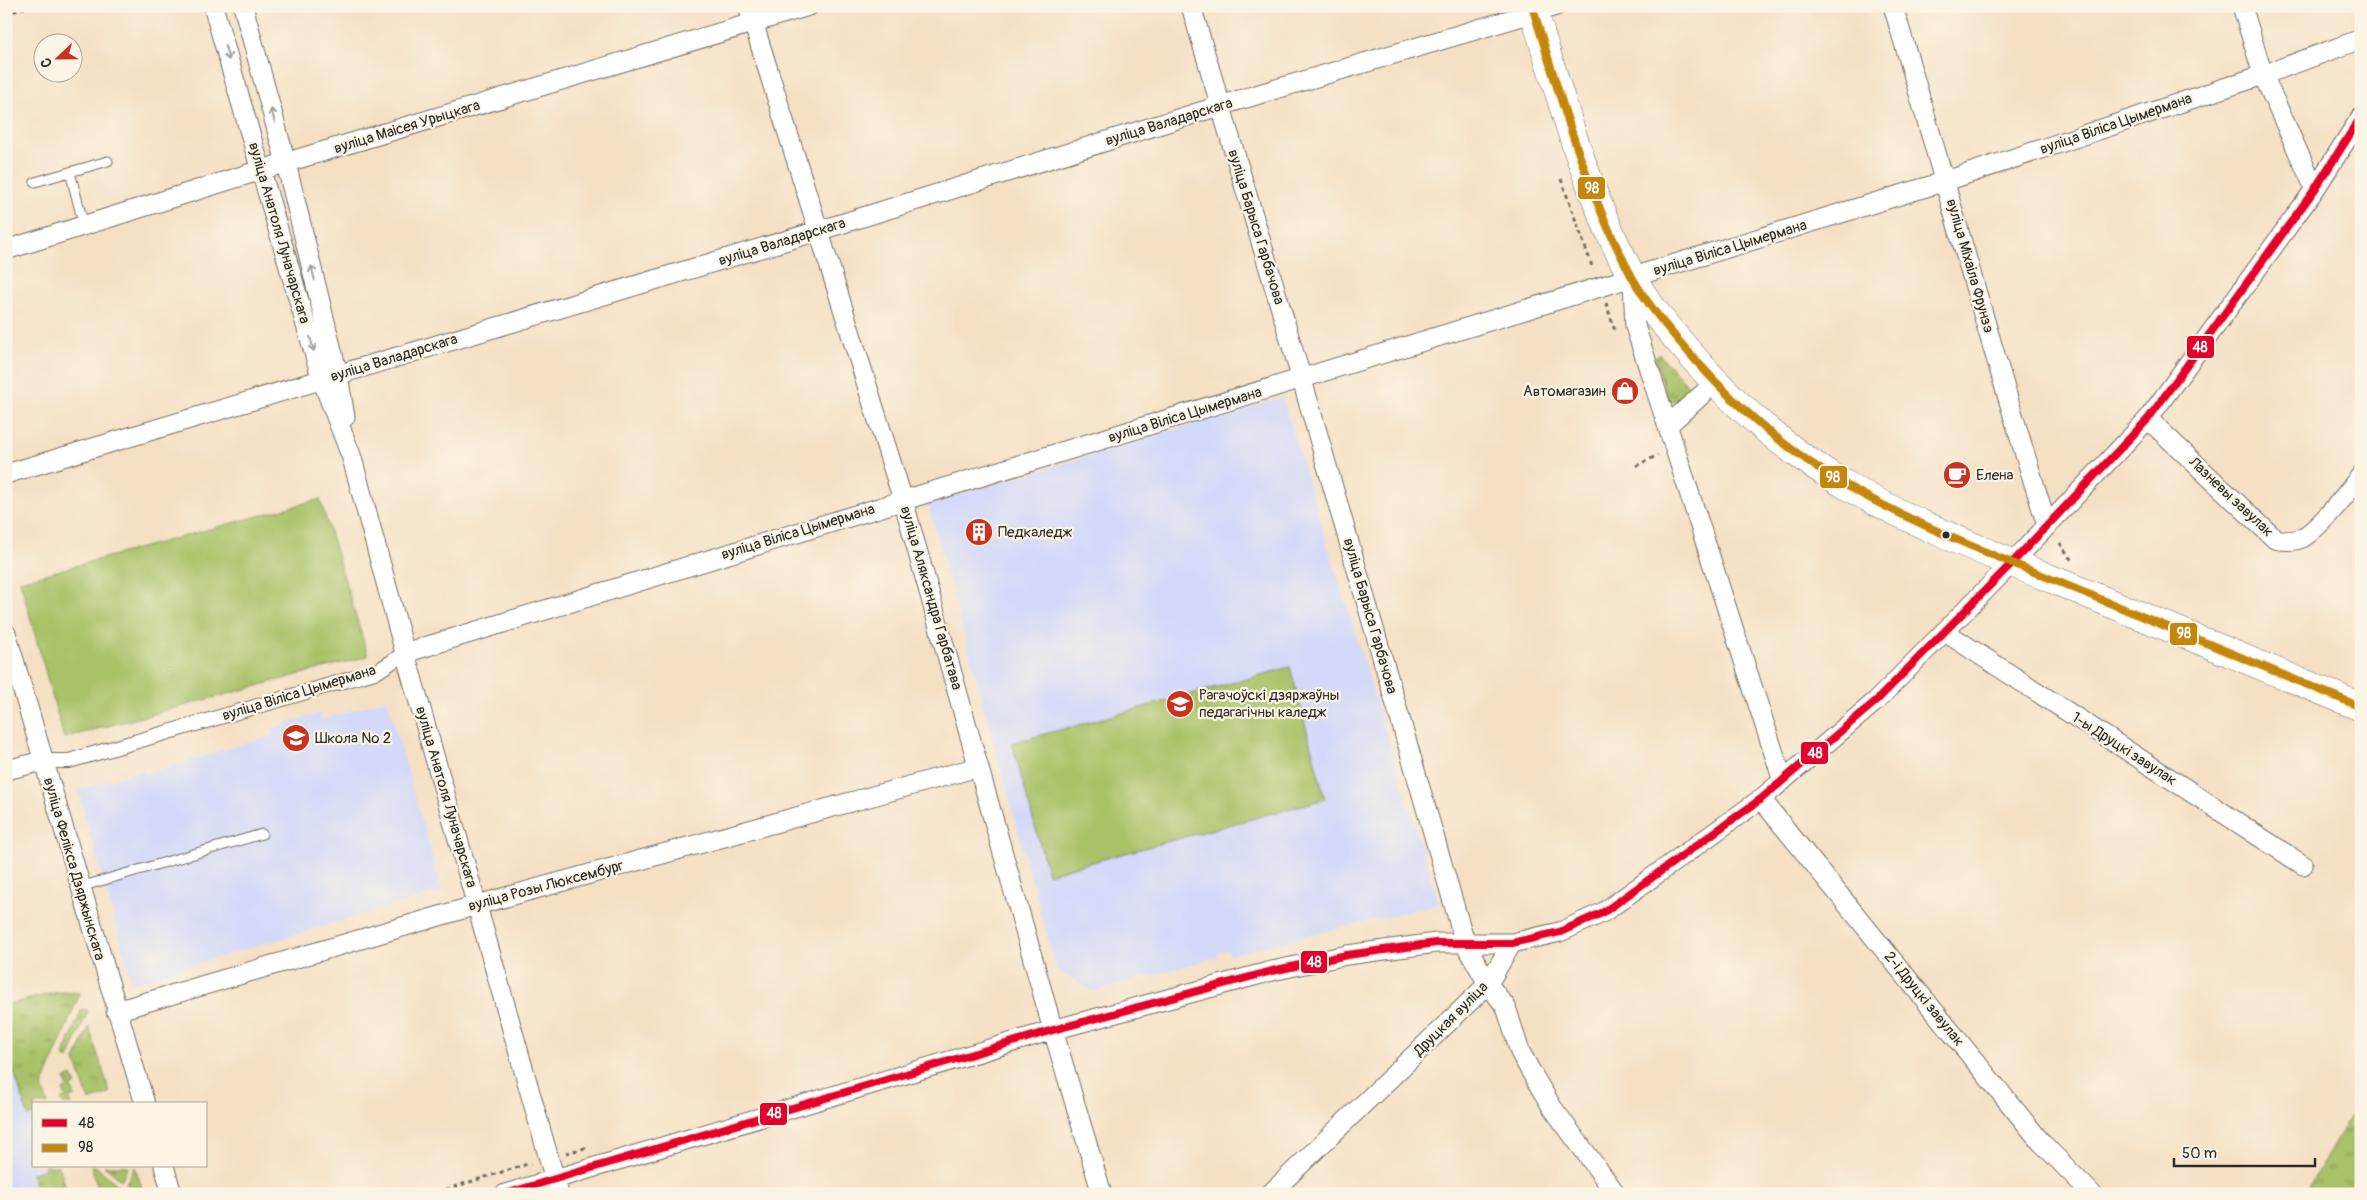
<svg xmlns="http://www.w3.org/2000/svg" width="2367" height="1200" font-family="Pangolin,sans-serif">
  <defs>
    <pattern id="grass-tufts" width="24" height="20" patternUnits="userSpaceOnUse" patternTransform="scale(1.25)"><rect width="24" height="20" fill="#a8c268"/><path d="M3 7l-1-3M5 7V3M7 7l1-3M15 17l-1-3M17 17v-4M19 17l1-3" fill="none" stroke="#899e56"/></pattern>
  </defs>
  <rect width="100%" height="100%" fill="#fcf5e5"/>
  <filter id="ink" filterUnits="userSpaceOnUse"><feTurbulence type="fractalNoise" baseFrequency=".02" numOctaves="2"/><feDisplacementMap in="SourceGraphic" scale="10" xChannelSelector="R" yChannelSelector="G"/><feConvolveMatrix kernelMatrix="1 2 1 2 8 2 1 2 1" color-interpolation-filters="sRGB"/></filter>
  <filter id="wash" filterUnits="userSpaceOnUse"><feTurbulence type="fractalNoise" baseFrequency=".0096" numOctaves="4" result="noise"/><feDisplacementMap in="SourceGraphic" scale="20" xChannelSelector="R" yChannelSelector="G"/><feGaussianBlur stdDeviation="1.12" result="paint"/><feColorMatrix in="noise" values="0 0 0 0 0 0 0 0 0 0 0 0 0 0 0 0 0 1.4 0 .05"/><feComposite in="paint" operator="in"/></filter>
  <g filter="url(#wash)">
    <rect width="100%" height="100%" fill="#f5e0c4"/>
    <path fill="#d2d9f9" d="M1282 397 1439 904 1229 955 1228 950 1218 952V957L1093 992 1056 969 928 504Z
      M387 699 442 891 132 983 78 790 143 770 145 774 273 735 271 728 320 713 322 720Z
      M6 1047 28 1116 34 1117V1166H44L45 1169 32 1174 38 1194H6Z"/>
    <path fill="url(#grass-tufts)" stroke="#6a764a" d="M1659 354 1691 389 1673 401 1668 400 1655 357Z
      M58 992 80 993 42 1087 48 1104H34V1115L28 1116 6 1047V1005Z
      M82 1009 88 1011 68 1059 63 1056Z
      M89 1027 110 1093 89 1101 75 1060Z
      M72 1076 76 1085 71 1087 75 1096 69 1098 71 1104H63L61 1100 66 1098 63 1090 68 1088 64 1079Z
      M2361 1098V1194H2305Z
      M44 1166H59L68 1194H38L31 1174 45 1169Z
      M91 1166H95L118 1185 113 1194H100Z
      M104 1166H127L128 1168 121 1180Z
      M135 1167 144 1194H137L126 1183Z"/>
    <path fill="#a8c268" stroke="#6a764a" d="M320 499 368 656 64 738 20 581Z
      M1290 667 1325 799 1048 874 1012 743Z"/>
  </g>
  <g filter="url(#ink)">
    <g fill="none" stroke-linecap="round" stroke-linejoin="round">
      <defs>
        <path id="service" d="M70 172 84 226
          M35 182 108 161
          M80 887 262 834"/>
        <path id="pedestrian" d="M43 761H69L378 671 405 653"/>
        <path id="minor" d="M213 6 322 380 352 458 405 653 559 1194
          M243 6 286 163 338 375 345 417
          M748 6 903 500 1053 1030 1102 1194
          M1191 6 1302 380 1465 943 1488 984 1506 1007 1520 1052 1534 1077 1552 1107 1616 1194
          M1893 6C1945 179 1992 353 2047 525
          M2242 6 2263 75 2315 189
          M6 250 261 170 809 6
          M1633 282 1635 326 1783 781
          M2148 419 2275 539C2284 541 2293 542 2302 538 2320 528 2348 492 2361 475
          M1668 425 1715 383
          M6 474 818 231 1219 106 1556 6
          M1945 632 2303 865
          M6 633 145 1104
          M405 653 1946 181 2263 75 2361 39
          M6 770 43 761
          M1761 799 2041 1142 2092 1194
          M116 1011 477 905 978 767
          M164 1166 172 1194
          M505 1194 1053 1030 1272 971 1347 955 1436 943H1512L1560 932 1604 912 1761 799 1876 701 2012 563 2148 419 2315 189 2361 117
          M1270 1194 1488 984 1512 943"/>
        <path id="primary" d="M1532 6C1561 98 1586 192 1632 277 1648 306 1670 331 1691 355 1736 407 1791 454 1851 488 1926 530 2008 561 2088 594 2179 632 2270 669 2361 707"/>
      </defs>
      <use href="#service" stroke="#726a61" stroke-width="11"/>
      <use href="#pedestrian" stroke="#726a61" stroke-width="16"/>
      <use href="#minor" stroke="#726a61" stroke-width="21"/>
      <use href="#primary" stroke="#726a61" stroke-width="29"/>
      <path stroke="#726a61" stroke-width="3" stroke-dasharray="4 4" stroke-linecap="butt" d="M6 14 30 6
        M1561 179 1593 269
        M1606 303 1615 331
        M1636 466 1658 455
        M2060 543 2072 561
        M566 1153 585 1148V1151
        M431 1194 531 1163"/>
      <use href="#service" stroke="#fff" stroke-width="9"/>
      <use href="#pedestrian" stroke="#fff" stroke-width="14"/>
      <use href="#minor" stroke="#fff" stroke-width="19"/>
      <use href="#primary" stroke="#fff" stroke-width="28"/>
      <defs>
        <path id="bus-1" d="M505 1194 1053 1030 1272 971 1347 955 1436 943H1512L1560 932 1604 912 1761 799 1876 701 2012 563 2148 419 2315 189 2361 117"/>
        <path id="bus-2" d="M1532 6C1561 98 1586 192 1632 277 1648 306 1670 331 1691 355 1736 407 1791 454 1851 488 1926 530 2008 561 2088 594 2179 632 2270 669 2361 707"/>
      </defs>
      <use href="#bus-1" stroke="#fcf5e5" stroke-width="11"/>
      <use href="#bus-2" stroke="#fcf5e5" stroke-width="11"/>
      <use href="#bus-1" stroke="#e4002b" stroke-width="8"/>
      <use href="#bus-2" stroke="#c4870b" stroke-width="8"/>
    </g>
    <defs><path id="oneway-shaft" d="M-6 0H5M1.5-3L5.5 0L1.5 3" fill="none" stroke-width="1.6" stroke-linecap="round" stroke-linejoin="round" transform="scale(1.25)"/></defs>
    <g stroke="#a0a0a0">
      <use href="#oneway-shaft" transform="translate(227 53) rotate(74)"/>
      <use href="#oneway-shaft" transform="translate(273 116) rotate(-105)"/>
      <use href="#oneway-shaft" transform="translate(313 273) rotate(-104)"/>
      <use href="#oneway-shaft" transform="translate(312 344) rotate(74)"/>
    </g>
  </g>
  <defs>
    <symbol id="shop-disc" viewBox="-11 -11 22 22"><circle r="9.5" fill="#c8321e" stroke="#fcf5e5"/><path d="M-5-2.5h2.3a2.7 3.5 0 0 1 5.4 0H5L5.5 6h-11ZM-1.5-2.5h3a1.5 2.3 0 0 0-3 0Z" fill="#fff"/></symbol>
    <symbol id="cafe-disc" viewBox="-11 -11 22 22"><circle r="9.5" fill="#c8321e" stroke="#fcf5e5"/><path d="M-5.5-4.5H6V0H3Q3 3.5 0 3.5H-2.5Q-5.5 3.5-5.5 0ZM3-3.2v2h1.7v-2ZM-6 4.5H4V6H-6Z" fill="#fff"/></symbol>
    <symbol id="building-disc" viewBox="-11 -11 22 22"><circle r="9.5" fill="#c8321e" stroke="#fcf5e5"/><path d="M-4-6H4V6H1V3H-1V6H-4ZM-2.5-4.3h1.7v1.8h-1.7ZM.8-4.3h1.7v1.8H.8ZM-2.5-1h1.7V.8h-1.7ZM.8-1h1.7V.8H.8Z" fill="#fff"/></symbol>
    <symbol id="university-disc" viewBox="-11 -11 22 22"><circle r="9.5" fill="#c8321e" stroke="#fcf5e5"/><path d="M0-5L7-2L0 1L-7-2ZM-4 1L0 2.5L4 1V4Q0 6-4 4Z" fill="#fff"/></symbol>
    <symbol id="school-disc" viewBox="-11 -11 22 22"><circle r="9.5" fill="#c8321e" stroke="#fcf5e5"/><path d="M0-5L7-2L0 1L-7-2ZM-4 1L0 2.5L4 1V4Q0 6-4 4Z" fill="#fff"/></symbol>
  </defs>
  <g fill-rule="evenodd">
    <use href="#shop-disc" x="1609" y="375" width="32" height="32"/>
    <use href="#cafe-disc" x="1941" y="459" width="32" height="32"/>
    <use href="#building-disc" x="963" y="516" width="32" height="32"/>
    <use href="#university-disc" x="1164" y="688" width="32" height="32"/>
    <use href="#school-disc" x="280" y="722" width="32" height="32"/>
  </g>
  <circle fill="#2b2b2b" stroke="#fcf5e5" stroke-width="2" cx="1946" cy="535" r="4.5"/>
  <g text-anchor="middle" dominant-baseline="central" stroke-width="4.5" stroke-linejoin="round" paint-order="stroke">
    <g font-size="15" fill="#2b2b2b" stroke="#fcf5e5">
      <text transform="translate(1169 122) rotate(-17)">вуліца Валадарскага</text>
      <text transform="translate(2116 124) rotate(-19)">вуліца Віліса Цымермана</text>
      <text transform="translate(407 127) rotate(-17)">вуліца Маісея Урыцкага</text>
      <text transform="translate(1256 227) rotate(73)">вуліца Барыса Гарбачова</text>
      <text transform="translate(279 233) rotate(74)">вуліца Анатоля Луначарскага</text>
      <text transform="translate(782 242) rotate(-17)">вуліца Валадарскага</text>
      <text transform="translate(1730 248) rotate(-17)">вуліца Віліса Цымермана</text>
      <text transform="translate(1970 266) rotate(74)">вуліца Міхаіла Фрунзэ</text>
      <text transform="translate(394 358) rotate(-17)">вуліца Валадарскага</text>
      <text transform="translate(1185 415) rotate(-17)">вуліца Віліса Цымермана</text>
      <text transform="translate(2231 497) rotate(43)">Лазневы завулак</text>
      <text transform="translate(798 532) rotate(-17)">вуліца Віліса Цымермана</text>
      <text transform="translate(931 598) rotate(74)">вуліца Аляксандра Гарбатава</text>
      <text transform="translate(1370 616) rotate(74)">вуліца Барыса Гарбачова</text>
      <text transform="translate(299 693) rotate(-17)">вуліца Віліса Цымермана</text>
      <text transform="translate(2124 749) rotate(33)">1-ы Друцкі завулак</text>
      <text transform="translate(446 797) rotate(74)">вуліца Анатоля Луначарскага</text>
      <text transform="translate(74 869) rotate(74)">вуліца Фелікса Дзяржынскага</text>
      <text transform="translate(546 886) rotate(-15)">вуліца Розы Люксембург</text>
      <text transform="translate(1924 999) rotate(51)">2-і Друцкі завулак</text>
      <text transform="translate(1451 1019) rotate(-45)">Друцкая вуліца</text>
    </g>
    <g font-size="15" fill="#2b2b2b" stroke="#fcf5e5" text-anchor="start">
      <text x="1606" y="391" text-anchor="end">Автомагазин</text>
      <text x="1976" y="475">Елена</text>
      <text x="998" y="532">Педкаледж</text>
      <text x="1199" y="695">Рагачоўскі дзяржаўны<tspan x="1199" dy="17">педагагічны каледж</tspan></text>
      <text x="315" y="738">Школа № 2</text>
    </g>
  </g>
  <g stroke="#fcf5e5" stroke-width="2">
    <rect x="1577" y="176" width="29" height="24" rx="5" fill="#c4870b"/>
    <rect x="2186" y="335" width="29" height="24" rx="5" fill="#e4002b"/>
    <rect x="1819" y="465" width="29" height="24" rx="5" fill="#c4870b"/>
    <rect x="2169" y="622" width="29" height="24" rx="5" fill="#c4870b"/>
    <rect x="1800" y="741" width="29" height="24" rx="5" fill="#e4002b"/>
    <rect x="1300" y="950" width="28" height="24" rx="5" fill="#e4002b"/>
    <rect x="759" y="1102" width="29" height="24" rx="5" fill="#e4002b"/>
  </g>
  <g font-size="14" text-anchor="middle" font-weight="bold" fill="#fff">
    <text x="1592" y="193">98</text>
    <text x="2200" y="352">48</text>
    <text x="1833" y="482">98</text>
    <text x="2184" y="638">98</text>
    <text x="1815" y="758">48</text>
    <text x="1314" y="967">48</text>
    <text x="774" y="1118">48</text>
  </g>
  <rect width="2367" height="1200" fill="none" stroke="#fcf5e5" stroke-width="25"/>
  <rect x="32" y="1102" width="175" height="65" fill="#fcf5e5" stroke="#a8a49b"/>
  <rect x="42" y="1119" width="25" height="8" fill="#e4002b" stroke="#a8a49b"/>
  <text x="78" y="1128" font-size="15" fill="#2b2b2b">48</text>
  <rect x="42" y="1144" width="25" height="8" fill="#c4870b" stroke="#a8a49b"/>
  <text x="78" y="1152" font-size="15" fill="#2b2b2b">98</text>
  <g transform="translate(58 58) rotate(248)"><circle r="24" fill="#fcf5e5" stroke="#a8a49b"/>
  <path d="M0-4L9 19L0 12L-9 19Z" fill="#c8321e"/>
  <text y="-8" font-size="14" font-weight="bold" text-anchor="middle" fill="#2b2b2b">С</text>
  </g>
  <path d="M2174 1158v8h141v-8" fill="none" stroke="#2b2b2b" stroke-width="2.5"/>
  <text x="2182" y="1158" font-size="15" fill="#2b2b2b" stroke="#fcf5e5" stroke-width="4" paint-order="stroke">50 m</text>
</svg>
